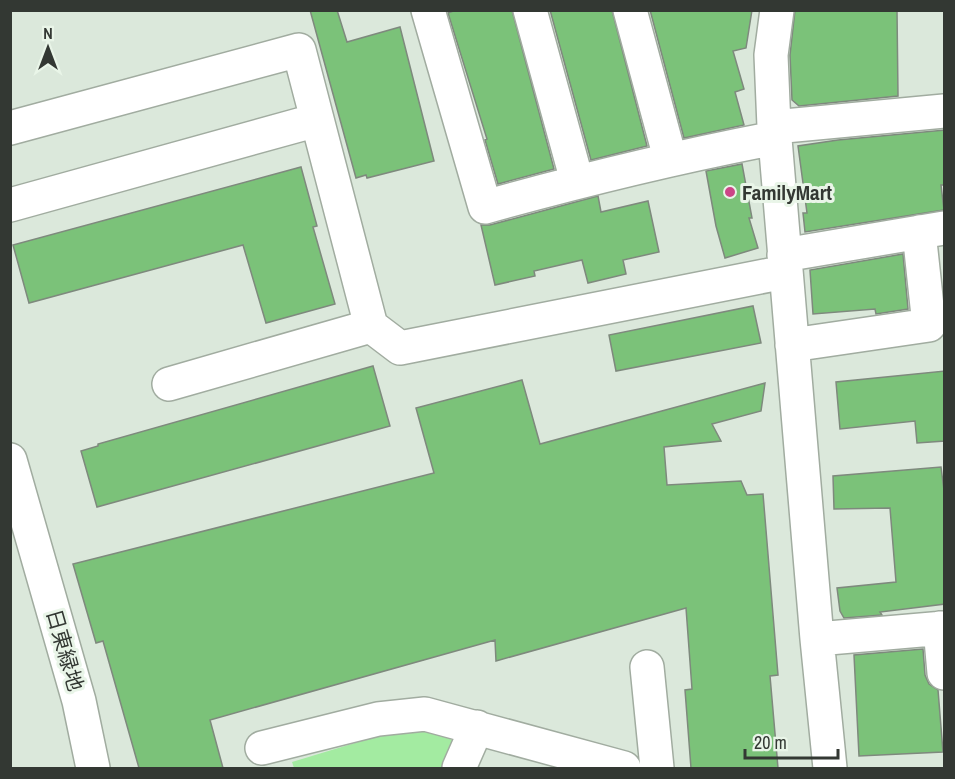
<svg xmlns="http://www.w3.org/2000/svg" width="955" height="779" font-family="'Archivo Narrow','Noto Sans JP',sans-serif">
  <rect width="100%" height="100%" fill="#dbe8db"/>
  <path fill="#a3eba1" d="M415 730C435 731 445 732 460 748L451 768H294L292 762 378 736Z"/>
  <path fill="#7bc279" stroke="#7e897d" stroke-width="1.5" d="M310 10H337L347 42 400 27 434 161 367 178 366 175 356 178Z
    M456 10H512L554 169 498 184 485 140 487 139 448 13Z
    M550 10H612L647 146 591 160Z
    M650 10H752L746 48 733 51 744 89 735 92 744 125 684 138Z
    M795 10H897L898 96 799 106 792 100 790 55Z
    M945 130V185H941L944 210 805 232 803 213H807L798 146 838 140Z
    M742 164 752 218H749L758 248 725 258 716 226 706 171Z
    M301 167 317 226 313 227 335 304 266 323 243 245 29 303 13 245Z
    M598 196 601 212 648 201 659 252 623 260 626 274 588 283 582 260 534 271 535 276 495 285 481 225H490Z
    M903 254 908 309 876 314 875 309 813 314 810 270Z
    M753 306 761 343 616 371 609 335Z
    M373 366 390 426 97 507 81 451 98 446V444Z
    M945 371V441L917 443 915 421 840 429 836 382Z
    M522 380 540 444 765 383 761 411 712 424 721 441 664 447 667 485 741 481 747 495 763 494 778 675 770 676 778 768H691L685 690 692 689 686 608 496 661 495 640 210 720 223 768H139L103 641 96 643 73 564 434 473 416 408Z
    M941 467 945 498V604L880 612 882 615 844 618 840 611 837 588 896 582 890 508 834 509 833 476Z
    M923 649 925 675 929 684 938 690 943 752 859 756 854 655Z"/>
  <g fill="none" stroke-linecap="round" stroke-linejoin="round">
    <defs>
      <path id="minor" d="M428 10 485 207C582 180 676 157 775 138
        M530 10 577 181
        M630 10 670 158
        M777 10 771 55 774 127 817 639 830 768
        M774 127 944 111
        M10 128 299 50 371 326 400 348 785 272
        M10 205 317 120
        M784 255 944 228
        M792 345 929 325 919 232
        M169 384 371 326
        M10 460 79 701 93 768
        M940 628 944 673
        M817 639 944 628
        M647 667 657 768
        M262 748 378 719 425 714 624 768
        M459 768 477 727"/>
    </defs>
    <use href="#minor" stroke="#a1aca0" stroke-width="36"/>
    <use href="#minor" stroke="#fff" stroke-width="33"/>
  </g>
  <circle fill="#cb4687" stroke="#e9f5e8" stroke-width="2" cx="730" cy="192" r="6"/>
  <g text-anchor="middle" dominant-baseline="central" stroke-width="6" stroke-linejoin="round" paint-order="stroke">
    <g font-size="21" font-weight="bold" fill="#333833" stroke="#e9f5e8" text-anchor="start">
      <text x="742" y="192">FamilyMart</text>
    </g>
    <g font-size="21" fill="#333833" stroke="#e9f5e8">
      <text transform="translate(65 650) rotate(74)">日東緑地</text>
    </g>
  </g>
  <rect width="955" height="779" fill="none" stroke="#333833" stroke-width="24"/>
  <g transform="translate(48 48)" stroke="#e9f5e8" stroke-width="4.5" paint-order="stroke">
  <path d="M0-4.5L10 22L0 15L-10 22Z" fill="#333833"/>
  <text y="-9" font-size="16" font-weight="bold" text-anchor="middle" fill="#333833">N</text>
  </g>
  <path d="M745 749v9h93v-9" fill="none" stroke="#333833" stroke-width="3"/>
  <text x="754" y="749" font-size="18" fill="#333833" stroke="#e9f5e8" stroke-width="4.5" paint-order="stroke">20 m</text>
</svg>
